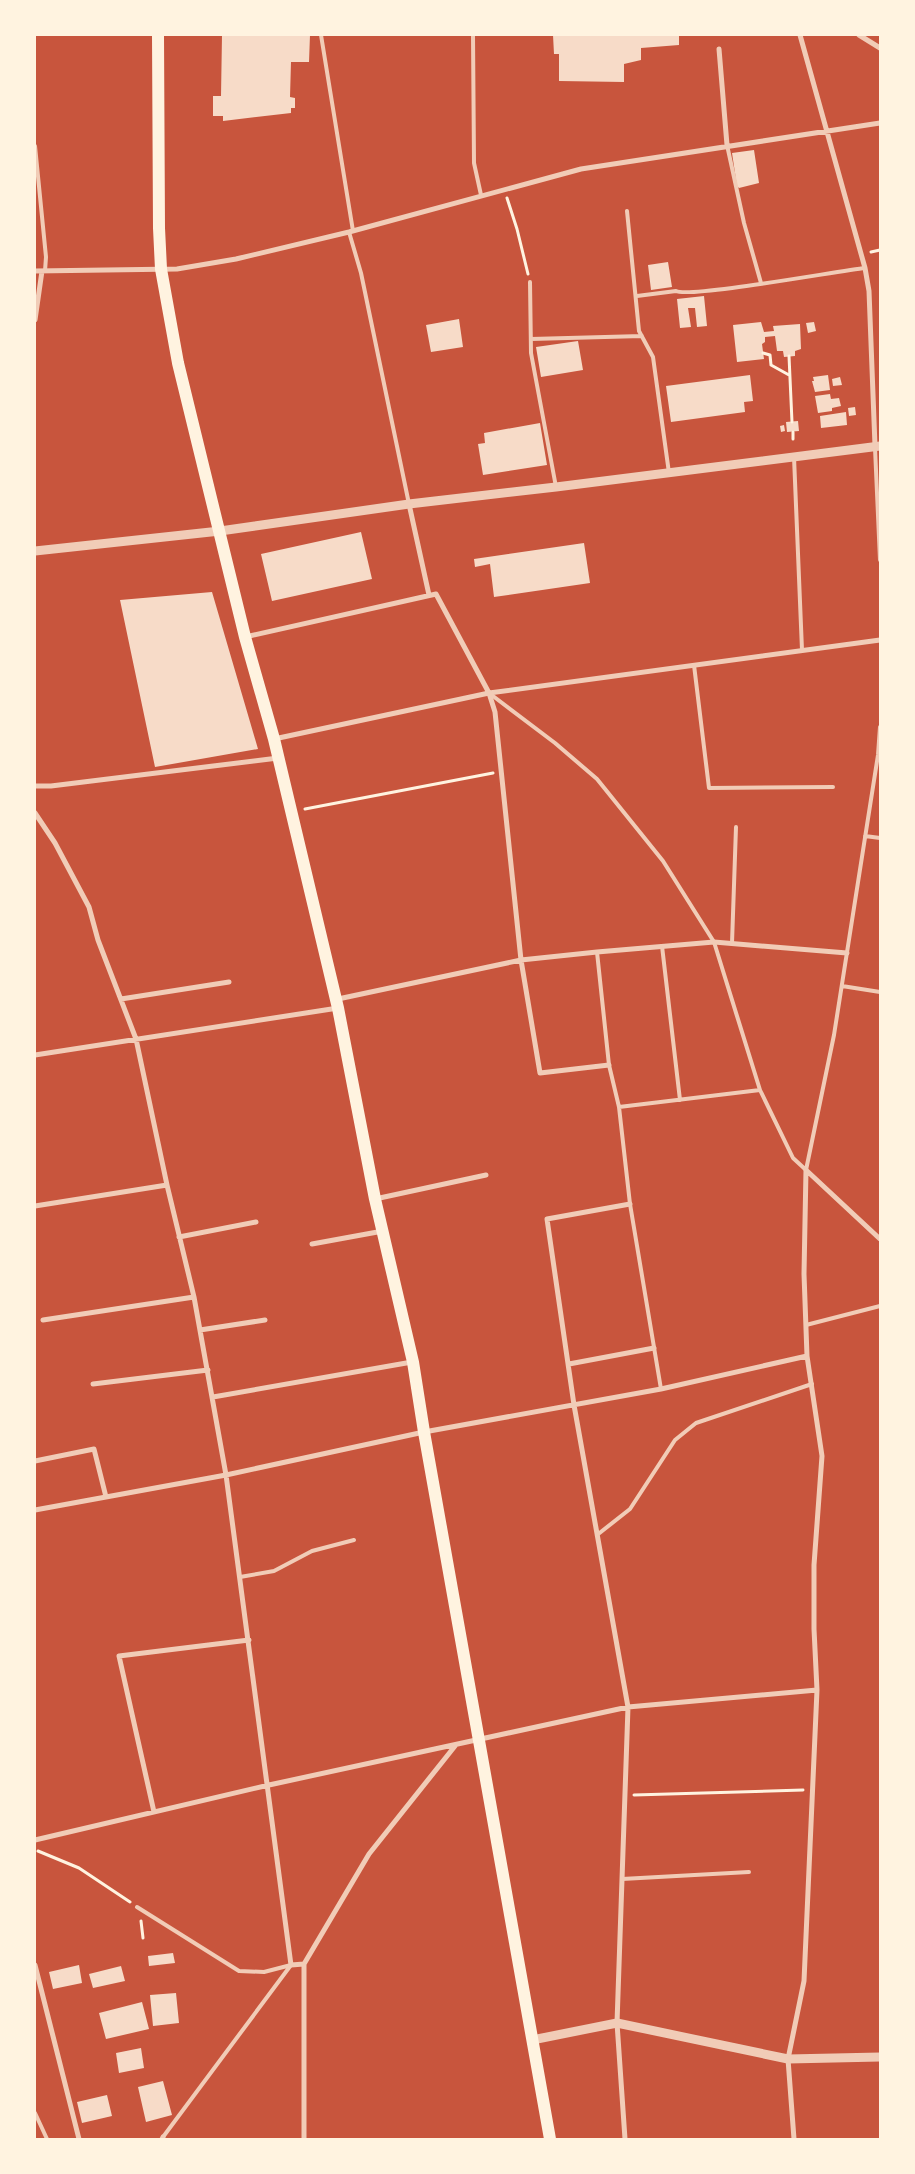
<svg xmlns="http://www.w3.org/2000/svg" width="915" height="2174" font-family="'PT Sans',sans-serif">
  <rect width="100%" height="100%" fill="#c8553d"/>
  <path fill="#f7dbc8" d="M222 35H310L309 62H291L290 97 295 98V108H291V113L223 121V116H213V96H221Z
    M553 35H679V45L641 48V60L624 64V82L559 81V54H554Z
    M754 150 759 183 739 188 737 186 732 153Z
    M668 262 672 287 651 290 648 265Z
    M704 296 707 326 697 327 695 308H688L691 327 680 328 677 299Z
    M459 319 463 347 431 352 426 325Z
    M761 322 764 332 774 331 773 326 800 324 801 349 795 351V356L784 357 783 351H777L775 336 765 337V342L762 344 764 359 737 362 733 325Z
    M814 322 816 331 808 333 806 323Z
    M578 341 583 370 541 377 536 347Z
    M750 375 753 401 744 402 745 412 671 422 666 386Z
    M828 375 830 390 815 392 812 381H814L813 377Z
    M840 377 842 385 833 386 832 379Z
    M830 394 831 399 839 398 841 406 832 408V411L818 413 815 396Z
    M855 407 856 415 849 416 848 408Z
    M846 412 847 425 821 428 820 416Z
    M798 421 799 431 787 432 786 422Z
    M540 423 547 465 483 475 478 444 485 443 484 433Z
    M784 425 785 431 781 432 780 426Z
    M361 532 372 579 272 601 261 554Z
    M584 543 590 583 494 597 490 564 475 567 474 559Z
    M212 592 258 749 155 767 120 600Z
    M173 1953 175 1963 149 1966 148 1956Z
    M79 1965 82 1983 53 1989 49 1972Z
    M121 1966 125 1981 93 1988 89 1974Z
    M176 1993 179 2023 153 2026 150 1995Z
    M142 2002 149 2029 106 2039 99 2013Z
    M141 2048 144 2068 119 2073 116 2053Z
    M163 2081 172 2115 146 2122 138 2087Z
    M107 2095 112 2116 82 2123 77 2102Z"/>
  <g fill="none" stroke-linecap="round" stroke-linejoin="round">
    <path stroke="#fff3e0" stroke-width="3" d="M507 198 517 229 528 274
      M871 252 880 250
      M763 353 770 355 771 365 789 375
      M789 356 792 422
      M793 432V439
      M305 809 493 773
      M634 1795 803 1790
      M38 1851 79 1868 130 1902
      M141 1921 143 1938"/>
    <path stroke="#f1ccb7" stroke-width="4" d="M321 35 353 231
      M473 35 474 163 481 195
      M727 145 744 223 761 283
      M35 146 46 257 45 271
      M627 211 639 331 653 357 669 473
      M349 232 361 273 409 504
      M530 282 531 353 556 487
      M637 296 676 291C690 298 838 271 865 268
      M531 339 642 336
      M875 448 880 560
      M794 457 802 650
      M694 665 709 788 833 787
      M489 693 555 743 597 779 663 861 714 942 760 1090 793 1158 806 1170 834 1035 878 755 880 727
      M865 836 880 838
      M732 943 736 827
      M662 946 680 1100
      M597 952 609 1065 619 1107 630 1204 661 1389
      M842 986 880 992
      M619 1107 760 1090
      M806 1325 880 1306
      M597 1535 630 1509 675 1440 696 1423 812 1384
      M240 1577 274 1571 312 1551 354 1540
      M622 1879 749 1872
      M137 1907 239 1971 264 1972 291 1965
      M35 2113 47 2139
      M163 2137 291 1965"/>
    <path stroke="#f1ccb7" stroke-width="5" d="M800 35 865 268 869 291 875 446
      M859 35 880 48
      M719 49 727 145
      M35 271 177 269 236 259 349 232 581 169 880 123
      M35 320 42 271
      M409 504 429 595
      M245 637 436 594 489 693 495 712 521 960 540 1073 609 1065
      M274 739 489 693 880 640
      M35 786H51L278 758
      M35 813 55 843 89 907 98 940 136 1039 167 1185 194 1297 226 1475 291 1965 304 1964V2139
      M121 999 229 982
      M338 999 521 960 597 952 714 942 847 953
      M35 1055 338 1008
      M806 1170 880 1239
      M375 1199 486 1175
      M35 1206 167 1185
      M179 1237 256 1222
      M312 1244 383 1231
      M43 1320 194 1297
      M200 1330 265 1320
      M569 1364 654 1348
      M93 1384 208 1370
      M213 1397 412 1362
      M35 1461 94 1449 106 1497
      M35 1510 226 1475 424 1432 661 1389 807 1356
      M154 1812 119 1656 249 1640
      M35 1840 269 1785 628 1707 817 1690
      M304 1964 369 1854 455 1746
      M35 1965 79 2139
      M162 2139 163 2137
      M625 2139 617 2023 628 1707 574 1405 547 1219 630 1204
      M794 2139 788 2059 804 1981 817 1690 814 1629V1565L822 1456 807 1356 804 1274 806 1170"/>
    <path stroke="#f1ccb7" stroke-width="9" d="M35 551 220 531 409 504 556 487 880 446
      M532 2040 617 2023 788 2059 880 2057"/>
    <path stroke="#fff3e0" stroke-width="12" d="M158 35 159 228 161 269 178 363 245 637 274 739 338 1008 375 1199 413 1362 424 1432 550 2139"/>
  </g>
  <rect width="915" height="2174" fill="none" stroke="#fff3e0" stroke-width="72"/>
</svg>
